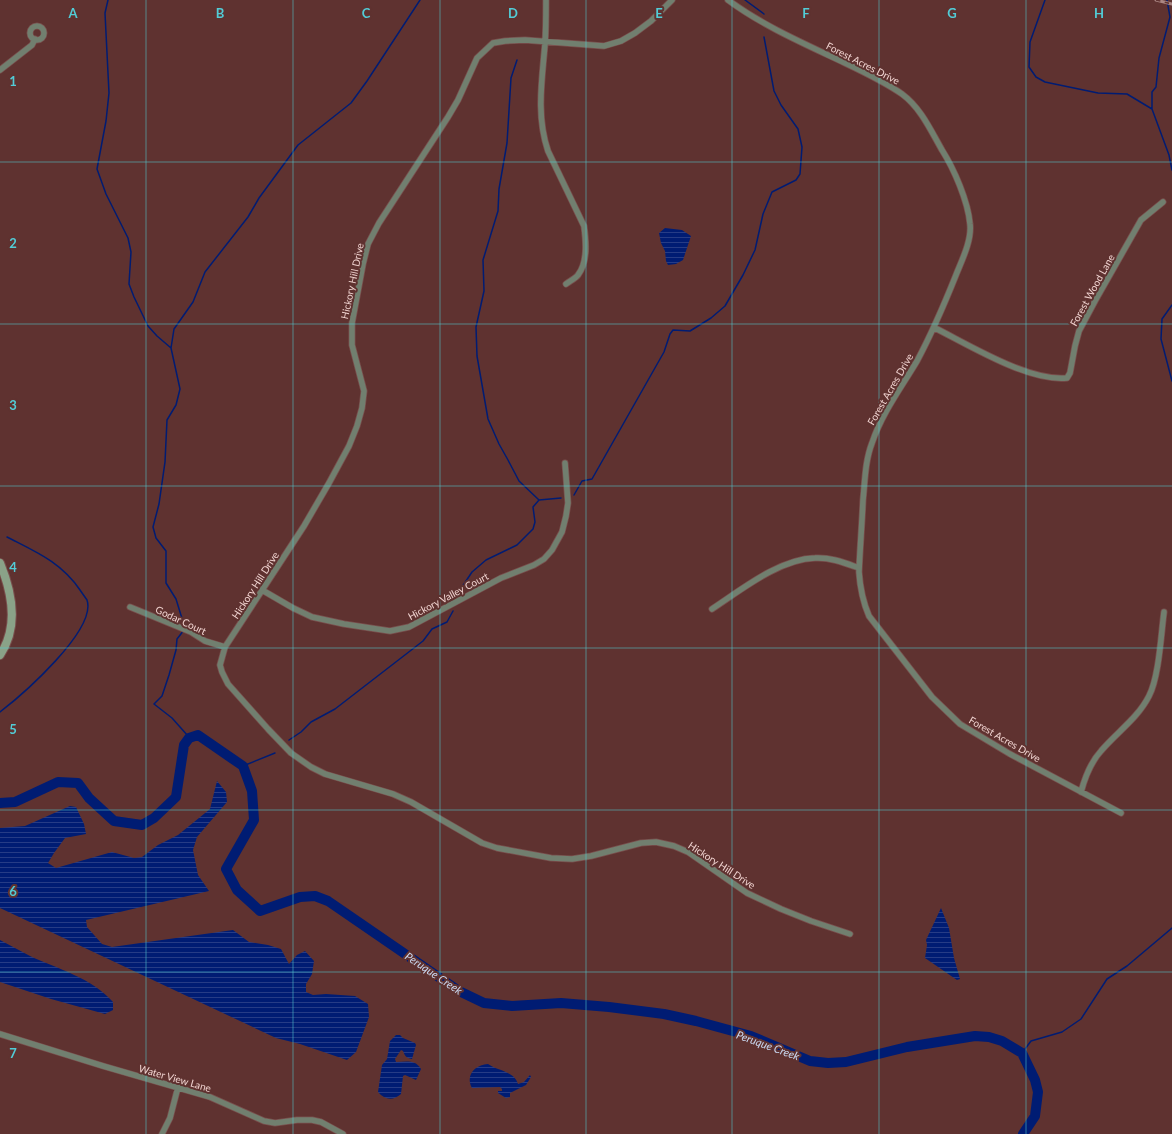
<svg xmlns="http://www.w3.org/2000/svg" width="1172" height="1134" font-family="Lato,sans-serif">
  <defs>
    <pattern id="water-rules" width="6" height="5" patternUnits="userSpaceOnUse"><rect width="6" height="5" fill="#001c73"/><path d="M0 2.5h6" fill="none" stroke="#263c86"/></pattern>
  </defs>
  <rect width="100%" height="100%" fill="#5f3230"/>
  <path fill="url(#water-rules)" d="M665 228 682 230 691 236 683 260 676 264 668 265 666 261 665 251 661 243 659 233Z
    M217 781 226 792 227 802 197 837 193 850 198 875 209 891 86 920 87 927 102 944 112 947 233 930 249 942 268 945 281 949 289 964 297 955 305 951 314 961 312 974 306 984V992L313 995 326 994 355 996 368 1004 369 1017 356 1052 347 1060 300 1044 276 1038 0 908V828L25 826 70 806 76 807 84 824 86 834 65 838 54 853 48 863 56 868 112 852 134 858 142 857 158 845 178 835 210 809Z
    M941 908 949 928 954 958 960 979 957 980 925 958 927 945 926 940Z
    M0 940C10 945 20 951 30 956 58 969 92 978 113 1002V1010L105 1014 51 999 0 982Z
    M396 1035H400L403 1038 415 1043 416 1045 412 1059C406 1058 405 1056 403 1051L401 1050 395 1059 396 1062C406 1062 415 1059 421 1069L416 1080 405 1075 403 1076 401 1094C393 1101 385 1100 378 1092L382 1065 387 1059 390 1041Z
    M488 1064C498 1071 514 1071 518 1084L524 1082 530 1075 531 1077 526 1085 510 1093V1097L506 1098 498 1093V1091H502V1089L500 1087 472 1088C465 1075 475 1065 488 1064Z"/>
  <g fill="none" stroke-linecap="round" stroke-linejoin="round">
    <path stroke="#001c73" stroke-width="1.5" d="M108 0 105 13 109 93 106 121 97 169 106 194 128 238 131 252 129 284 134 297 148 326 157 336 171 348
      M745 0 764 14
      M1045 0 1030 42 1029 67 1036 77 1045 82 1098 93 1127 94 1152 109
      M1167 0 1170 17 1159 58 1156 87 1152 92V109L1169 155 1172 170
      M517 60 511 78 507 143 499 189 498 211 483 260 484 291 476 327 477 356 488 419 499 444 508 460 519 481 539 500 561 498
      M1172 305 1162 319 1161 339 1172 381
      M574 495 582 481 592 479 664 352 670 334 673 330 690 331 711 318 725 306 743 275 755 250 763 214 772 192 796 180 800 174 802 147 798 129 781 105 774 91 764 37
      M458 593 472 572 486 560 517 545 533 529 535 522 533 507 539 500
      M184 625 176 599 166 583V551L156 538 153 527 159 504 165 462 167 420 176 405 180 389 171 348 174 329 193 302 205 272 248 217 259 198 298 145 351 103 367 81 420 0
      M184 630 177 639 176 650 169 675 162 696 154 704 172 718 188 736 198 735
      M0 712C22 695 97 630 87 600 85 597 82 593 80 590 61 562 36 552 7 537
      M289 740 301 732 311 722 335 709 423 641 432 629 447 622 453 611
      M243 766 275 753
      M1022 1053 1031 1041 1062 1032 1081 1019 1107 979 1127 966 1172 928"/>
    <path stroke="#001c73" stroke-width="10" d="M0 803 15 802 58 782 78 783 89 798 114 821 142 825 154 818 176 797 184 745 189 738 198 735 243 766 252 791 254 820 226 869 237 890 260 911 300 897 315 896 328 901 459 991 484 1003 512 1006 561 1003 609 1007 664 1014 696 1021 751 1036 810 1061 828 1063 846 1062 907 1047 975 1036 989 1037 1002 1041 1022 1053 1035 1080 1038 1092 1035 1116 1023 1134"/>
    <defs>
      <path id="street" d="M546 0C546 14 546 29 545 44 542 80 536 116 548 151L584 226C586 241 588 262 578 275 576 278 570 281 566 284
        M672 0 651 21 635 33 621 41 604 46 525 40 505 41 493 43 477 58 458 100 448 117 379 223 368 244 363 264 352 323V345L364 391 362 408 357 426 349 446 329 483 304 526 225 647 220 665 222 672 228 684 268 729 291 753 311 767 325 774 393 794 411 802 482 843 497 848 551 858 572 859 591 856 641 843 656 842 674 846 688 852 747 893 781 909 811 921 850 934
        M728 0C763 26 805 44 845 63 864 72 885 82 902 94 921 108 931 131 942 150 954 169 968 201 970 224 972 240 962 260 956 275 944 305 932 333 917 361 901 388 882 413 872 443 865 461 865 481 863 500 862 524 860 548 859 572 860 587 863 602 869 616L932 697 960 724 1010 754 1121 813
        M30 33a7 7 0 1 1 14 0a7 7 0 1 1-14 0Z
        M0 70 32 45 35 39
        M935 328C969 345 1029 382 1067 378L1070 373 1075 346 1079 331 1095 301 1141 220 1163 202
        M262 590 293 608 312 617 344 624 390 631 409 627 501 578 534 565 544 559 552 550 562 532 566 516 568 503 565 463
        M130 607 191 632 205 641 225 647
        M712 609C741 590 779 559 815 558 830 557 845 563 859 568
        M1081 792C1085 777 1090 763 1101 751 1116 733 1138 718 1149 696 1159 677 1161 635 1164 612
        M0 1034 103 1066 210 1097 264 1121 275 1123 297 1120H312L321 1122 343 1134
        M162 1134 170 1118 178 1087"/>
      <path id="secondary" d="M0 563C12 592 19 627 0 655"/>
    </defs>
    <use href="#street" stroke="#794f4d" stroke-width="7"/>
    <use href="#secondary" stroke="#794f4d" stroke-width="10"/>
    <use href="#street" stroke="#717f6f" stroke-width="5.5"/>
    <use href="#secondary" stroke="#8aa288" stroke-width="8"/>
    <defs>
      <path id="rail" d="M1156 0 1172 4"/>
    </defs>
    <use href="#rail" stroke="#ab8784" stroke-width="3"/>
    <use href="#rail" stroke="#5f3230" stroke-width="1.5" stroke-dasharray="4.5" stroke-linecap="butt"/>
  </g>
  <path fill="none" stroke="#52ccd6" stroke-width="1" stroke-opacity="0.55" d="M146 0V1134M293 0V1134M440 0V1134M586 0V1134M732 0V1134M879 0V1134M1026 0V1134M0 162H1172M0 324H1172M0 486H1172M0 648H1172M0 810H1172M0 972H1172"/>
  <g text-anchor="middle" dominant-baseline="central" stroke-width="4" stroke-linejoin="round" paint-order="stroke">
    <g font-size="10" fill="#f1d4d1" stroke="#5f3230">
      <text transform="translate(863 63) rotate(27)">Forest Acres Drive</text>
      <text transform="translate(352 281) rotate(-78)">Hickory Hill Drive</text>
      <text transform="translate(1092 290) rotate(-61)">Forest Wood Lane</text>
      <text transform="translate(890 389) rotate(-60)">Forest Acres Drive</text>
      <text transform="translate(255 585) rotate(-57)">Hickory Hill Drive</text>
      <text transform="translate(448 596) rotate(-28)">Hickory Valley Court</text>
      <text transform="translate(181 620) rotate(25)">Godar Court</text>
      <text transform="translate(1005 739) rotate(30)">Forest Acres Drive</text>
      <text transform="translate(722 865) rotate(33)">Hickory Hill Drive</text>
      <text transform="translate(175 1078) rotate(16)">Water View Lane</text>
    </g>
    <g font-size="11" font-style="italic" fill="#c9d6ee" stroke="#5f3230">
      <text transform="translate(434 973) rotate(34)">Peruque Creek</text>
      <text transform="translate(768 1045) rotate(20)">Peruque Creek</text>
    </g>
  </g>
  <g font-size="13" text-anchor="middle" font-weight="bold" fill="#52ccd6" stroke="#5f3230" stroke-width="4" stroke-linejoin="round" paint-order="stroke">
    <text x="73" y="18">A</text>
    <text x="220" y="18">B</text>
    <text x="366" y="18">C</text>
    <text x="513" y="18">D</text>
    <text x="659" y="18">E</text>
    <text x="806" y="18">F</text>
    <text x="952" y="18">G</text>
    <text x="1099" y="18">H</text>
    <text x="13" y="86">1</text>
    <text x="13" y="248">2</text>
    <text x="13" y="410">3</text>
    <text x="13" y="572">4</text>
    <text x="13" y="734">5</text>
    <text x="13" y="896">6</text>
    <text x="13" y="1058">7</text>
  </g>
</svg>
